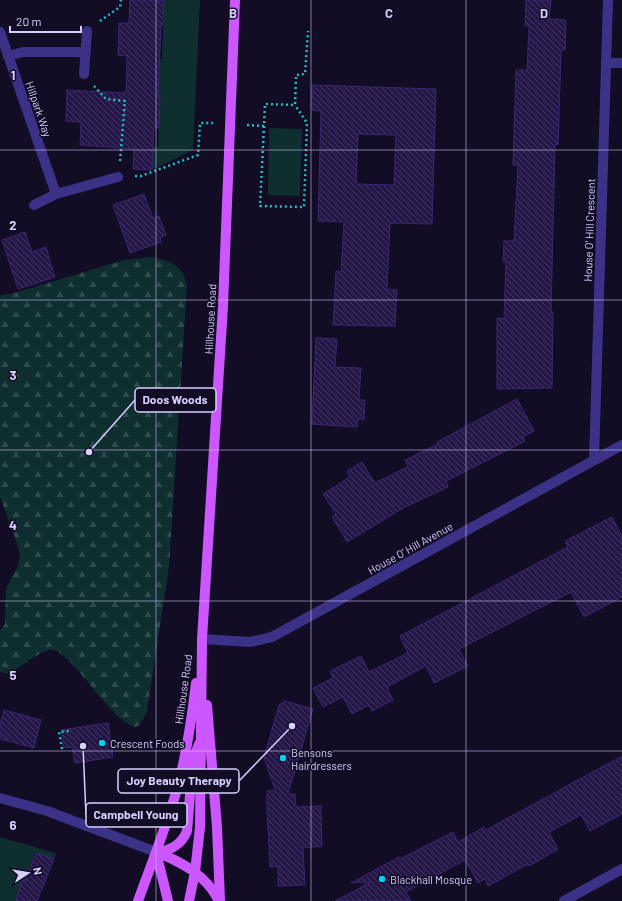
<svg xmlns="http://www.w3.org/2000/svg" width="622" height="901" font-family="Barlow,sans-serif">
  <defs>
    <pattern id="forest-firs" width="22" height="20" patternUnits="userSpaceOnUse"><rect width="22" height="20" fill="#0e2e2f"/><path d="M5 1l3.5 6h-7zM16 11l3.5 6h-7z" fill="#304b4e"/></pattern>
    <pattern id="building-back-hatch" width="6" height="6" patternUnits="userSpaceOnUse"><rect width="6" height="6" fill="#241647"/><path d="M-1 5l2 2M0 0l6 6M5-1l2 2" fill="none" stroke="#433763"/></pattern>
  </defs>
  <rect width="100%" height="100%" fill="#120c24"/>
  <path fill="#0e2e2f" d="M164 0H200L193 150 152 170 153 147H158L160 96H158L159 59H162Z
    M269 128 302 129 300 196 268 195Z
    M0 837 56 853 54 859 35 853 28 872 46 879 43 887 22 880 16 901H0Z"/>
  <path fill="url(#forest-firs)" d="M151 257C169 260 183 265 187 285L169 567 147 711 140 725 135 727C109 721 69 644 48 650 34 655 21 667 8 674L0 672V630L5 624 6 589 18 566 20 555 17 543 0 497V295L11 294 124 260Z"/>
  <path fill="url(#building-back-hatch)" stroke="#3b2576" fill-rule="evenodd" d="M130 0H164L163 25H161L158 96H160L159 128 154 127 152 170 133 169 134 149 80 145 81 122 66 121 67 90 126 93 127 56 118 55 119 23H129Z
    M526 0H551L549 19 566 20 565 50H561L558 145 555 144 551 312H553L552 388 497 389V318L504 319 506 262H503L504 241H514L518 165H513L516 70H527L529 26H525Z
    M312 85 436 89 432 224 390 223 387 289 397 290 395 326 333 325 336 271 341 272 344 222 318 221 321 111 312 110ZM358 134 396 135 394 185 356 184Z
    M144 194 153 218 159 216 166 235 160 237 161 242 130 253 113 205Z
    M25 232 32 252 46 247 55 277 18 289 2 240Z
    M316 338 337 339 335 367 361 368 359 400H365L364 420 358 419 357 427 312 424Z
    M517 399 534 431 523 437 525 441 446 481 448 487 405 507 347 542 332 517 336 514 323 494 350 477 347 471 362 462 375 483 408 467 405 460 438 444 437 442Z
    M612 517 622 536V597L584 617 571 592 459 649 468 666 434 683 426 666 387 687 393 700 372 711 369 705 352 714 343 697 323 707 313 688 333 678 330 671 361 656 369 672 408 653 400 636 568 547 565 541Z
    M285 701 313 709 288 794H295L296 807 321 806 322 846 303 848 305 885 278 886V866L270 867 267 810V791L275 790 264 758 279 705Z
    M4 710 41 720 34 748 0 739V724Z
    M108 723 113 757 75 763 72 747 64 748 61 730Z
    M622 756V814L590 831 581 815 549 832 558 849 529 866 528 864 488 886 485 879 478 883 465 860 406 892 411 901H335L371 882 351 883 399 857 400 859 453 832 458 842 484 827 486 830Z
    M36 853 54 859 37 901H16L22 880 25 881Z"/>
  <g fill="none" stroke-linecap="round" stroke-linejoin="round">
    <path stroke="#22bec1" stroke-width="2.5" stroke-dasharray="2 3" stroke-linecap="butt" d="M100 21 120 7 121 0
      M94 86 106 99 125 101 120 161
      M247 125 264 126 265 104 295 105 296 75 305 74 308 31
      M264 126 260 206 304 207 307 123 295 105
      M135 176H141L198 155 200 123H213
      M62 749 59 732 70 731"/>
    <path stroke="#3b3288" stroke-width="10" d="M34 205 56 194 118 177"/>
    <path stroke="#3b3288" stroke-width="10" d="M0 32 56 194
      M8 56 23 52H86
      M607 63H622
      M84 74 87 31
      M594 460 608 0
      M202 639 250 642 272 637 622 445
      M0 798 47 811 156 852
      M564 901 622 869"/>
    <path stroke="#cc56ff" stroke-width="10" d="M207 705 217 827 220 901
      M156 852C170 851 182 844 187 831L193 759 199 744
      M156 852C182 862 206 875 219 901
      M156 852 168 901
      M138 901C152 862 168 823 179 782 187 750 192 717 196 683
      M189 901 195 872 200 827 202 639 223 306 235 0"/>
  </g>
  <path fill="none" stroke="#d8cfff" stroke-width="1" stroke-opacity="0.55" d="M156 0V901M311 0V901M466 0V901M0 150H622M0 300H622M0 450H622M0 601H622M0 751H622"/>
  <g fill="#00cffa" stroke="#120c24" stroke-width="1.5">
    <circle cx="102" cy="743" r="4"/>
    <circle cx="283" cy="758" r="4"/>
    <circle cx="382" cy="879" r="4"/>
  </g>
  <g text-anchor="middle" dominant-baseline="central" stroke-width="3" stroke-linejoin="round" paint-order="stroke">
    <g font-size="11" fill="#d8cfff" stroke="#120c24">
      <text transform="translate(39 109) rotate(71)">Hillpark Way</text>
      <text transform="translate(589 230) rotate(-88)">House O' Hill Crescent</text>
      <text transform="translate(210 319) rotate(-87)">Hillhouse Road</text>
      <text transform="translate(410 548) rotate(-29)">House O' Hill Avenue</text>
      <text transform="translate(183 689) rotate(-82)">Hillhouse Road</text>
    </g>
    <g font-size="11" fill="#d8cfff" stroke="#120c24" text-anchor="start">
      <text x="110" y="743">Crescent Foods</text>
      <text x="291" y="752">Bensons<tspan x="291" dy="13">Hairdressers</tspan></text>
      <text x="390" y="879">Blackhall Mosque</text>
    </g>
  </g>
  <g font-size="13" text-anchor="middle" font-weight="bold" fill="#d8cfff" stroke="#120c24" stroke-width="3" stroke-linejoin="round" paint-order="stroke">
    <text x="233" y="18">B</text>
    <text x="389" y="18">C</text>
    <text x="544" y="18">D</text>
    <text x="13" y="80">1</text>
    <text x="13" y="230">2</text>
    <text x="13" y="380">3</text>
    <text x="13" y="530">4</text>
    <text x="13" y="680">5</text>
    <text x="13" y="830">6</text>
  </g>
  <path fill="none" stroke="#d8cfff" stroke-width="1.5" d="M89 452L135 400M292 726L239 781M83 746L86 815"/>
  <g fill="#d8cfff" stroke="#120c24" stroke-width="1.5">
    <circle cx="89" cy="452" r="4"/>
    <circle cx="292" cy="726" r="4"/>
    <circle cx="83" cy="746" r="4"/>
  </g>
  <g fill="#120c24" stroke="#d8cfff" stroke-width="1.5">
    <rect x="135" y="388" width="81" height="24" rx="4"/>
    <rect x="118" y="769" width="121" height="24" rx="4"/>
    <rect x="86" y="803" width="101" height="24" rx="4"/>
  </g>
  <g font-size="12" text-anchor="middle" font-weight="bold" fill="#d8cfff">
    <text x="175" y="404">Doos Woods</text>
    <text x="179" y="785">Joy Beauty Therapy</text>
    <text x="136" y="819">Campbell Young</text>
  </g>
  <g transform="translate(28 873) rotate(78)" stroke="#120c24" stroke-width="3" paint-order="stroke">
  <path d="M0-3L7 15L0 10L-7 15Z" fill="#d8cfff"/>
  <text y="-6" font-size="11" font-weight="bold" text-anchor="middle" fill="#d8cfff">N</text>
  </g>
  <path d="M10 26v6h71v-6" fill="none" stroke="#d8cfff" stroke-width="2"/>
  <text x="16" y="26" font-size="12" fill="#d8cfff" stroke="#120c24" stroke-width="3" paint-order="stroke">20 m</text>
</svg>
